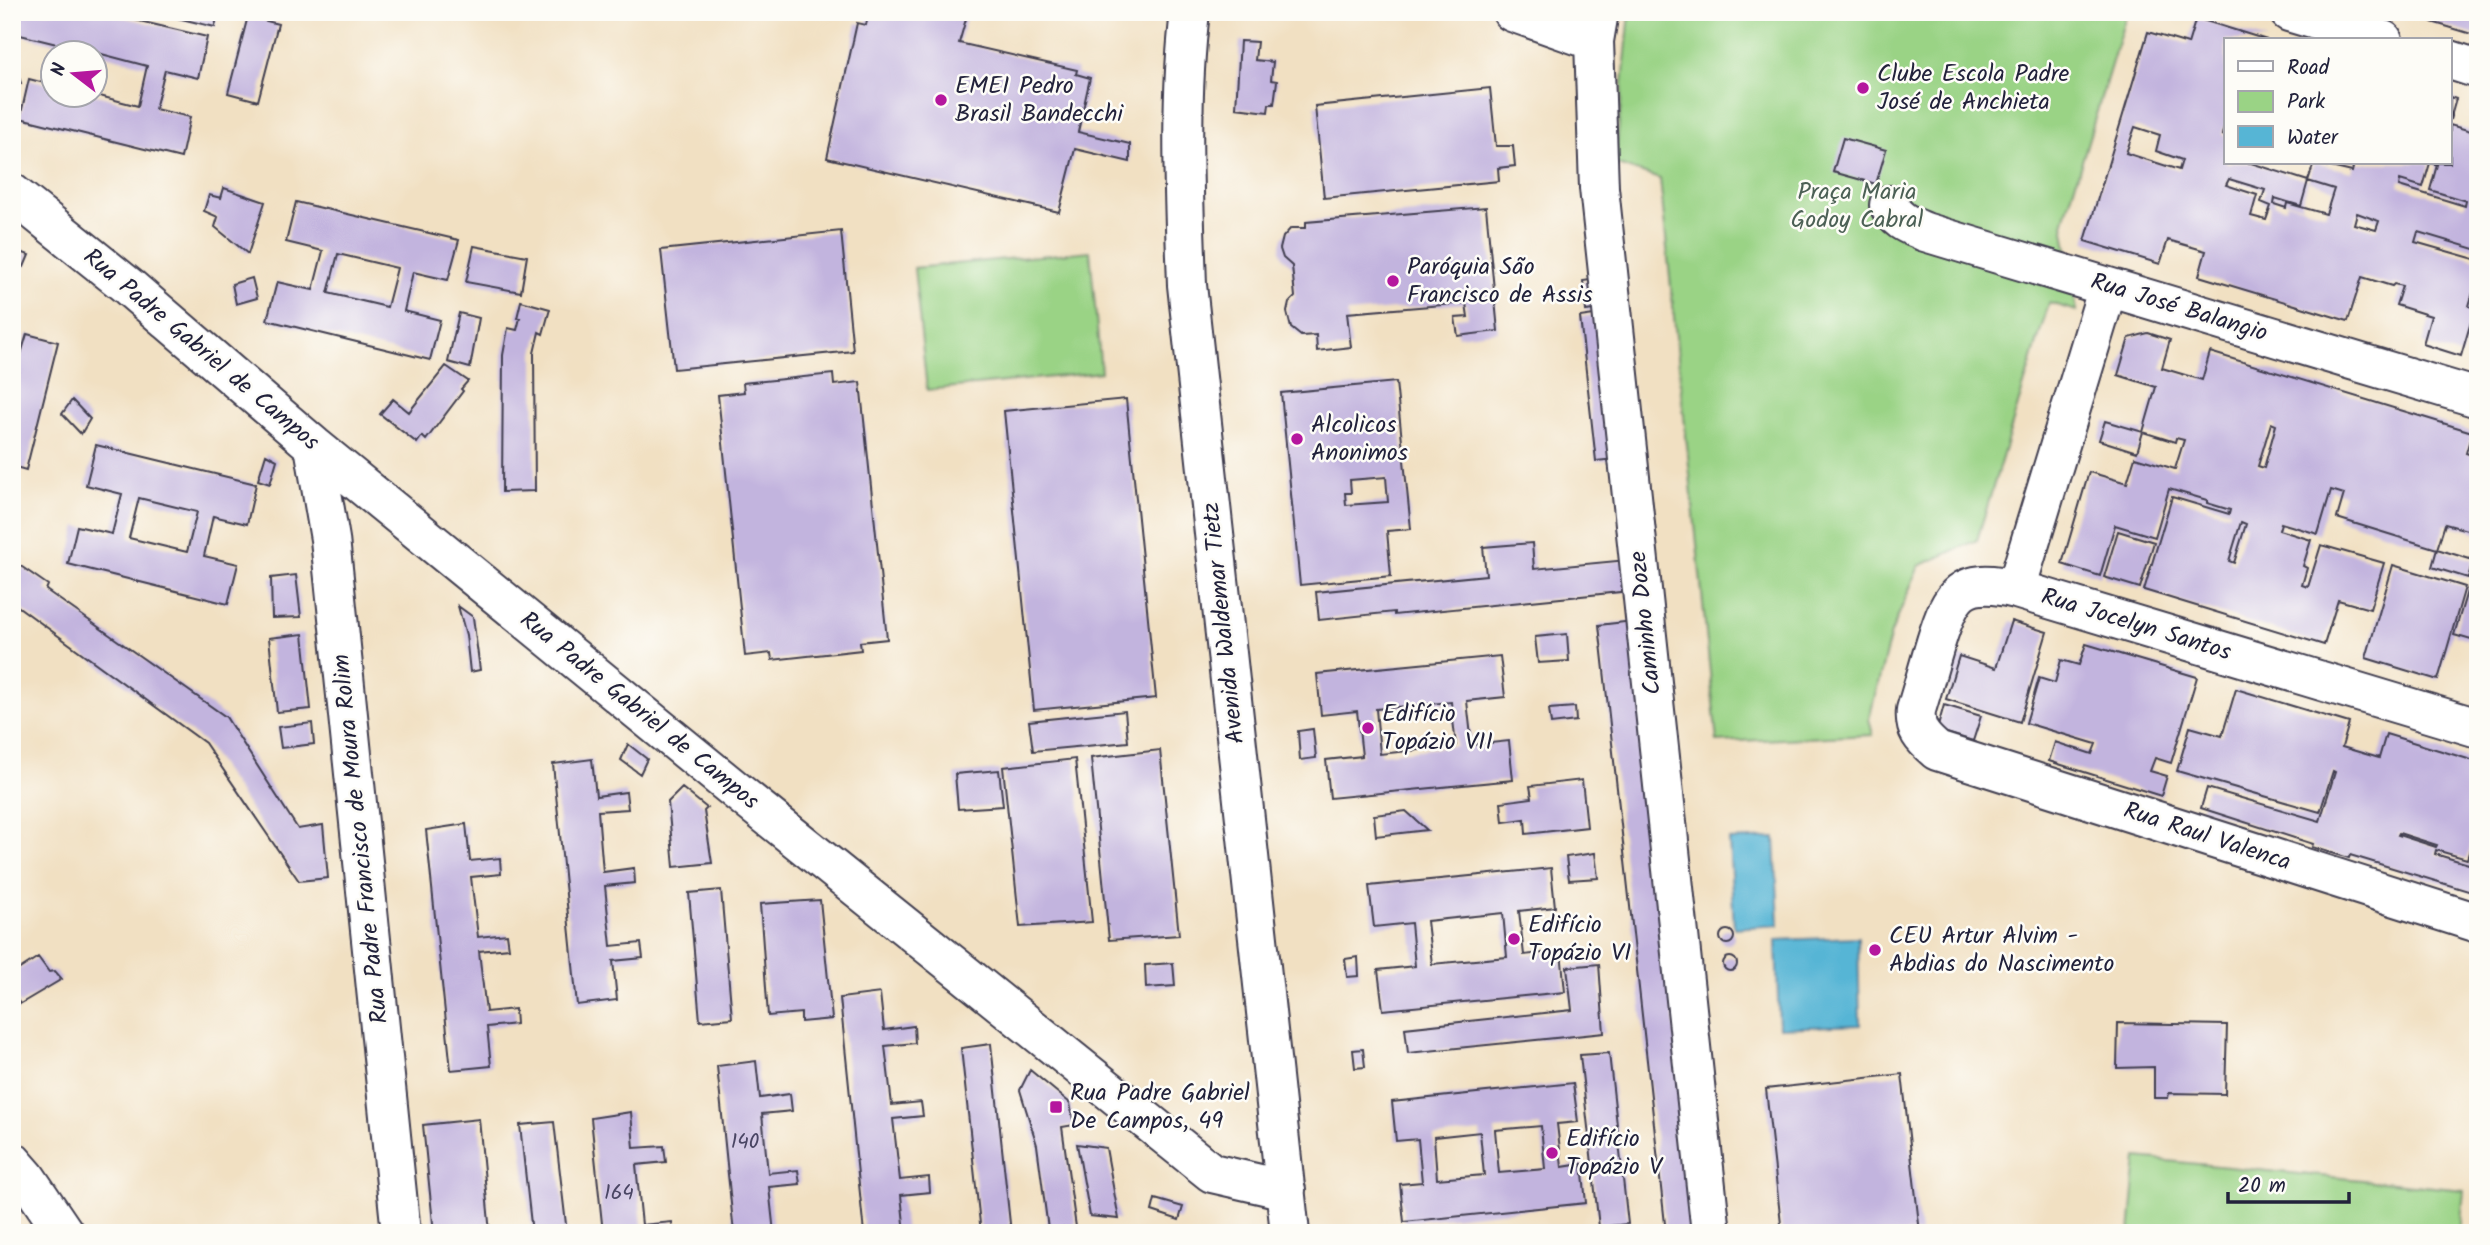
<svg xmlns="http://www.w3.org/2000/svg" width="2490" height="1245" font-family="Kalam,sans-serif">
  <rect width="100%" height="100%" fill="#fdfcf7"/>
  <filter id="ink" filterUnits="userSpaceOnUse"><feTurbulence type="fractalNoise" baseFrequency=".0143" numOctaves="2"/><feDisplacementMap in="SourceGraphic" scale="14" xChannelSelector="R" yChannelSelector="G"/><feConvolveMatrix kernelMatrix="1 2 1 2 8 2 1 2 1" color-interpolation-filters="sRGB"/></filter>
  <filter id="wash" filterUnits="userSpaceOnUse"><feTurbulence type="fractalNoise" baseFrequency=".00686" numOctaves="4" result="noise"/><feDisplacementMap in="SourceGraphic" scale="28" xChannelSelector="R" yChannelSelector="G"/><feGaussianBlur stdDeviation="1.57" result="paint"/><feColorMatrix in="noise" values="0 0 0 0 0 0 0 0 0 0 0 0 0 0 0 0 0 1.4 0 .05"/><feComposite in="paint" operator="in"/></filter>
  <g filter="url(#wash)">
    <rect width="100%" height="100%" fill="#f1e0c2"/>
    <path fill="#9ad385" stroke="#5e7a60" stroke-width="2" d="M1630 12H2127L2063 224 2077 311 2049 303 1977 540 1919 566 1891 633 1869 719 1873 735 1717 742 1660 179 1615 164Z
      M1090 251 1101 372 927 390 914 268Z
      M2137 1158 2464 1190 2460 1233H2130Z"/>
    <path fill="#56b5d5" stroke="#3c6c88" stroke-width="2" d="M1775 838 1779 925 1734 928 1729 840Z
      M1858 937 1860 1025 1779 1028 1776 940Z"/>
    <g id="blocks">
      <path fill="#c2b4de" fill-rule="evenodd" d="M12 12H111L110 14 207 37 198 78 165 70 155 109 190 117 181 158 20 118 29 79 52 85V94H92L138 106 147 66 94 52H72L73 48 12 33Z
        M170 12H218L215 27 169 16Z
        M869 12H968L959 43 1077 70 1076 74 1090 78 1078 132 1130 144V162L1075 149 1059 212 827 158 857 23 866 25Z
        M2421 12H2478V36L2432 22 2433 19 2420 16Z
        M248 16 278 24 258 101 228 93Z
        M2196 18 2267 40H2226V127H2224L2222 135 2226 136V163H2251L2308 181 2301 206 2275 198 2274 204 2286 208 2287 203 2326 214 2334 189 2308 181 2314 163 2352 172 2354 163H2430L2423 187 2400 180 2399 186 2465 206 2466 201 2430 190 2437 165 2431 163H2450V125L2478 133V250L2418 232 2415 242 2478 260V275L2469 306 2475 308 2461 356 2423 344 2431 316 2396 305 2402 286 2394 284 2392 286 2362 277 2348 321 2199 276 2206 251 2168 240 2160 264 2085 241 2148 32 2188 44ZM2135 127 2160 135 2156 151 2182 160 2179 170 2126 153ZM2229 179 2265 190 2261 202 2271 206 2266 220 2251 216 2257 195 2226 185ZM2357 213 2379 221 2376 230 2354 224Z
        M1240 41 1257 42 1255 60 1273 62 1271 80 1277 81 1274 104H1269L1268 112 1236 108Z
        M16 69 21 83 12 86V70Z
        M1490 88 1496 146H1513L1515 166 1498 168 1499 181 1324 198 1315 106Z
        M2450 97 2456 99 2450 120Z
        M1843 138 1886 150 1876 184 1833 172Z
        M224 188 265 202 248 254 215 227 218 217 204 211 209 195 221 198Z
        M296 202 459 240 448 280 413 272 404 311 440 320 430 360 267 320 277 282 313 290 323 251 286 242ZM338 254 397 268 387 307 328 293Z
        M1486 207 1498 331 1458 336 1455 318 1468 317 1466 303 1347 313 1351 347 1317 351 1316 335 1301 336 1291 328 1287 312 1289 303 1295 297 1292 266 1283 258 1280 249 1283 237 1291 228H1306V222Z
        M841 231 853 351 674 369 661 250Z
        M474 246 527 256 521 292 466 282Z
        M18 251 29 255 24 267 14 263Z
        M252 278 257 298 236 304 232 284Z
        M1597 279 1600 309 1586 311 1583 281Z
        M521 301 550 309 543 334 539 332 534 353 535 491 502 492 503 355 508 328 517 330 520 318H517Z
        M459 313 479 318 470 368 448 362Z
        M1601 314 1616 459 1596 461 1580 317Z
        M2148 333 2170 340 2162 368 2202 380 2210 352 2472 432 2466 453 2478 457V533L2445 524 2437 549 2337 518 2344 494 2331 490 2318 534 2281 523 2279 530 2311 540 2303 566 2307 568 2302 585 2308 587 2321 545 2384 563 2370 609 2338 600 2324 645 2144 590 2172 497 2229 514 2230 510 2207 503V500L2169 489 2155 537 2115 525 2100 576 2062 564 2089 472 2127 483 2135 457 2175 469 2184 440 2176 438 2175 442 2143 432 2137 452 2099 440 2105 421 2143 432 2156 387 2118 375 2129 338ZM2271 423 2276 425 2264 468 2258 466ZM2241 522 2246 524 2234 563 2229 561Z
        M27 334 58 342 26 470 12 466V384Z
        M446 366 468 381 461 389 463 391 426 440 422 436 417 443 380 414 393 399 409 412Z
        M833 374 834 385 860 382 887 639 860 642 861 650 772 660 771 653 745 656 718 395 744 392 743 383Z
        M1396 382 1411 529 1387 531 1391 576 1300 585 1281 393ZM1386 477 1388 502 1346 505 1345 493H1351L1350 480Z
        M1126 399 1156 698 1034 710 1004 411Z
        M72 400 90 419 81 434 62 414Z
        M96 445 256 484 247 524 213 516 204 556 238 564 228 604 68 564 77 526 112 534 122 494 86 485ZM139 498 197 512 187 552 129 538Z
        M266 454 277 460 270 484 258 480Z
        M2118 531 2154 542 2140 588 2104 577Z
        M1532 543 1534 569 1627 560 1630 591 1394 615V612L1319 620 1316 592 1486 575 1483 547Z
        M2437 549 2473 560 2468 578 2432 567Z
        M12 560 48 585 46 590 226 717 298 829 323 825 328 878 299 881 205 743 12 602Z
        M2393 565 2465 587 2438 680 2366 658Z
        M296 575 301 617 272 618 271 578Z
        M2468 588 2478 591V642L2454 635Z
        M458 606 473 617 480 670 470 672 466 635Z
        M1633 621 1696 1233H1666L1599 625Z
        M2011 621 2047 632 2020 722 1946 699 1959 656 1996 668Z
        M303 634 311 709 277 712 269 638Z
        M1567 634 1569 661 1538 663 1535 637Z
        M2086 644 2197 677 2171 763 2155 758 2150 771 2167 776 2161 796 2049 761 2055 742 2092 754 2096 744 2026 723 2039 678 2055 683 2061 660 2079 665Z
        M1500 656 1505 697 1467 701 1472 745 1509 741 1513 780 1330 798 1326 760 1362 756 1357 711 1321 715 1317 674ZM1451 702 1456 746 1380 754 1376 709Z
        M2236 689 2349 723 2342 747 2379 758 2386 734 2478 762V844L2472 842 2467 859 2436 850 2435 854 2472 865 2473 861 2478 863V894L2350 855 2349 858 2312 847 2313 844 2201 808 2207 788 2320 821 2335 772 2333 771 2320 812 2177 771 2190 727 2222 736ZM2399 833 2437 845 2436 847 2398 835Z
        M1944 705 1981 716 1973 741 1937 730Z
        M1575 707 1576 721 1551 724 1549 709Z
        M1125 711 1128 742 1033 751 1029 721Z
        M312 723 314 744 281 748 278 727Z
        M1313 729 1316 758 1300 760 1298 731Z
        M628 744 647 759 640 774 621 760Z
        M1160 750 1179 935 1109 940 1091 758Z
        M592 759 596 796 626 792 628 809 598 811 603 872 634 868 635 883 605 886 611 946 641 943 643 958 613 961 617 1000 577 1005 553 764Z
        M1075 759 1092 922 1020 927 1003 767Z
        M999 770 1003 806 958 809 955 774Z
        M1582 780 1587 827 1526 834 1525 819 1503 822 1501 802 1532 798 1530 786Z
        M682 788 707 808 704 811 712 863 674 867 668 802Z
        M1406 811 1427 830 1376 836 1374 815Z
        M466 824 470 861 500 858 501 874 471 877 478 937 507 934 509 948 479 951 486 1012 515 1009 516 1024 487 1027 491 1066 451 1070 426 830Z
        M1595 853 1598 878 1569 880 1566 857Z
        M1551 868 1555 907 1519 911 1524 955 1561 951 1565 992 1383 1010 1378 970 1415 966 1411 923 1374 927 1369 886ZM1503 913 1507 957 1432 964 1427 921Z
        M721 890 732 1018 700 1021 689 893Z
        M820 900 832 1019 801 1022V1013L768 1016 760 904Z
        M1720 937a7 7 0 1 1 14 0a7 7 0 1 1-14 0Z
        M1723 964a7 7 0 1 1 14 0a7 7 0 1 1-14 0Z
        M38 957 49 972 55 971 62 979 20 1004 16 998 12 1001V974Z
        M1358 957 1359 976 1347 977 1345 959Z
        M1173 963 1175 986 1146 988 1145 965Z
        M1599 964 1604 1033 1408 1053 1405 1028 1572 1010 1567 967Z
        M880 993 884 1030 914 1026 915 1043 885 1046 892 1105 921 1102 923 1116 893 1119 900 1180 929 1177 930 1192 901 1195 905 1233H864L840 998Z
        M2118 1023 2227 1025 2225 1094 2169 1093 2168 1098H2154V1067L2117 1068Z
        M991 1044 1011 1233H981L961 1048Z
        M1363 1049 1365 1067 1355 1068 1353 1050Z
        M1609 1053 1628 1224 1599 1227 1580 1055Z
        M756 1061 760 1098 790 1094 792 1111 762 1114 768 1173 798 1170 800 1184 769 1187 774 1233H734L717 1066Z
        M1030 1070 1070 1103 1074 1125 1062 1127 1076 1227 1048 1229 1037 1145 1020 1090Z
        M1902 1074 1920 1233H1782L1766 1089Z
        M1573 1083 1578 1122 1557 1124 1562 1167 1582 1164 1586 1203 1404 1222 1400 1184 1422 1182 1418 1139 1396 1141 1392 1102ZM1541 1126 1545 1169 1499 1173 1495 1130ZM1480 1132 1484 1175 1437 1179 1434 1137Z
        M631 1112 634 1148 664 1146 666 1162 636 1165 642 1225 672 1222 673 1233H603L591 1118Z
        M479 1119 490 1233H434L423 1125Z
        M554 1122 567 1233H532L520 1125Z
        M1077 1144 1106 1148 1119 1219 1090 1216Z
        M1155 1199 1183 1207 1179 1220 1152 1211Z"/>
    </g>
  </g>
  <g filter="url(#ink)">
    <use href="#blocks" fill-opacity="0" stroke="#413e4f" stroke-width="2"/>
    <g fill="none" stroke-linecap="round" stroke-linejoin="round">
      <defs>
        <path id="minor" d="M1190 12C1179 103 1184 194 1187 285L1290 1233
          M1512 12 1594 41
          M1599 12 1594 41 1599 188 1711 1233
          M2289 12 2383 40
          M2450 60 2478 69
          M12 193 129 287 314 446 739 793 1212 1173 1286 1190
          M1889 205C1896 221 1909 225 1925 232L2478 398
          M2108 287 2016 589 2478 728
          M314 446 330 539 401 1233
          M2016 589C1961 576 1951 593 1936 642 1929 665 1923 687 1916 710 1914 730 1922 738 1937 751L2478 923
          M12 1161 26 1177 64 1233"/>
      </defs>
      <use href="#minor" stroke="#413e4f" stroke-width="42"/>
      <use href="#minor" stroke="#fff" stroke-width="38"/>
    </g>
  </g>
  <g fill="#b5179e" stroke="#fdfcf7" stroke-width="2.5">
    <circle cx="1863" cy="88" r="7"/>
    <circle cx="941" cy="100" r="7"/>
    <circle cx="1393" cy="281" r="7"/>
    <circle cx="1297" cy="439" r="7"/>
    <circle cx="1368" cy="728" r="7"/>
    <circle cx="1514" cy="939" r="7"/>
    <circle cx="1875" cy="950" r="7"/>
    <rect x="1049" y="1100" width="14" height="14" rx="3.5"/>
    <circle cx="1552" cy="1153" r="7"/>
  </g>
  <g text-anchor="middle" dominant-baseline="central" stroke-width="5" stroke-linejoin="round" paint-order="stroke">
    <g font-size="21" fill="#4a4664">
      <text x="745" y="1142">140</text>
      <text x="619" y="1193">164</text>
    </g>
    <g font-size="24" fill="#22223b" stroke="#fdfcf7" text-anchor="start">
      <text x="1877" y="74">Clube Escola Padre<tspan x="1877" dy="28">José de Anchieta</tspan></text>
      <text x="955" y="86">EMEI Pedro<tspan x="955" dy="28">Brasil Bandecchi</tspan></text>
      <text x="1407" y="267">Paróquia São<tspan x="1407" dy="28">Francisco de Assis</tspan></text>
      <text x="1311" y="425">Alcolicos<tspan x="1311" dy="28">Anonimos</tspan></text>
      <text x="1382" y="714">Edifício<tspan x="1382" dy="28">Topázio VII</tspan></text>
      <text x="1528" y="925">Edifício<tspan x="1528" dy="28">Topázio VI</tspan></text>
      <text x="1889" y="936">CEU Artur Alvim -<tspan x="1889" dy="28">Abdias do Nascimento</tspan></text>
      <text x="1070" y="1093">Rua Padre Gabriel<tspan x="1070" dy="28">De Campos, 49</tspan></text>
      <text x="1566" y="1139">Edifício<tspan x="1566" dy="28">Topázio V</tspan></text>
    </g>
    <g font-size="24" fill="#4c6055" stroke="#fdfcf7">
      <text x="1857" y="192">Praça Maria<tspan x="1857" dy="28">Godoy Cabral</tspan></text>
    </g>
    <g font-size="24" fill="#22223b" stroke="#fdfcf7">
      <text transform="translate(2179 308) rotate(17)">Rua José Balangio</text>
      <text transform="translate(201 350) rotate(40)">Rua Padre Gabriel de Campos</text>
      <text transform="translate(1224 623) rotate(-96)">Avenida Waldemar Tietz</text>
      <text transform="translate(1646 623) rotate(-96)">Caminho Doze</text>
      <text transform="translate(2136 625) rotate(17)">Rua Jocelyn Santos</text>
      <text transform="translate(639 711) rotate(39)">Rua Padre Gabriel de Campos</text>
      <text transform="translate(2207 837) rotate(18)">Rua Raul Valenca</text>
      <text transform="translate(361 839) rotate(-96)">Rua Padre Francisco de Moura Rolim</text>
    </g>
  </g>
  <rect width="2490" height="1245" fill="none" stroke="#fdfcf7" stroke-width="42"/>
  <rect x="2224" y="38" width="228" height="126" fill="#fdfcf7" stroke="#a5a5ac" stroke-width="2"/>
  <rect x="2238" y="61" width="35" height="10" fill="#ffffff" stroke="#a5a5ac" stroke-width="2"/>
  <text x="2287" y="74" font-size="21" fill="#22223b">Road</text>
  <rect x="2238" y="91" width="35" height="21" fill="#9ad385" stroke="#a5a5ac" stroke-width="2"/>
  <text x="2287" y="108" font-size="21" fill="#22223b">Park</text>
  <rect x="2238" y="126" width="35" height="21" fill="#56b5d5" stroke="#a5a5ac" stroke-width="2"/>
  <text x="2287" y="144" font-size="21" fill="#22223b">Water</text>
  <g transform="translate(74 74) rotate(286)"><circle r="33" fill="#fdfcf7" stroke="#a5a5ac" stroke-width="2"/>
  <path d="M0-5L12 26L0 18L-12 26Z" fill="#b5179e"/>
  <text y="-10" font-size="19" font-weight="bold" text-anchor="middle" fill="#22223b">N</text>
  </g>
  <path d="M2228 1192v10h121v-10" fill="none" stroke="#22223b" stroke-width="3.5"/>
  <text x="2238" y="1192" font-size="21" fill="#22223b" stroke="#fdfcf7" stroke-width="5" paint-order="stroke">20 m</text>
</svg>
